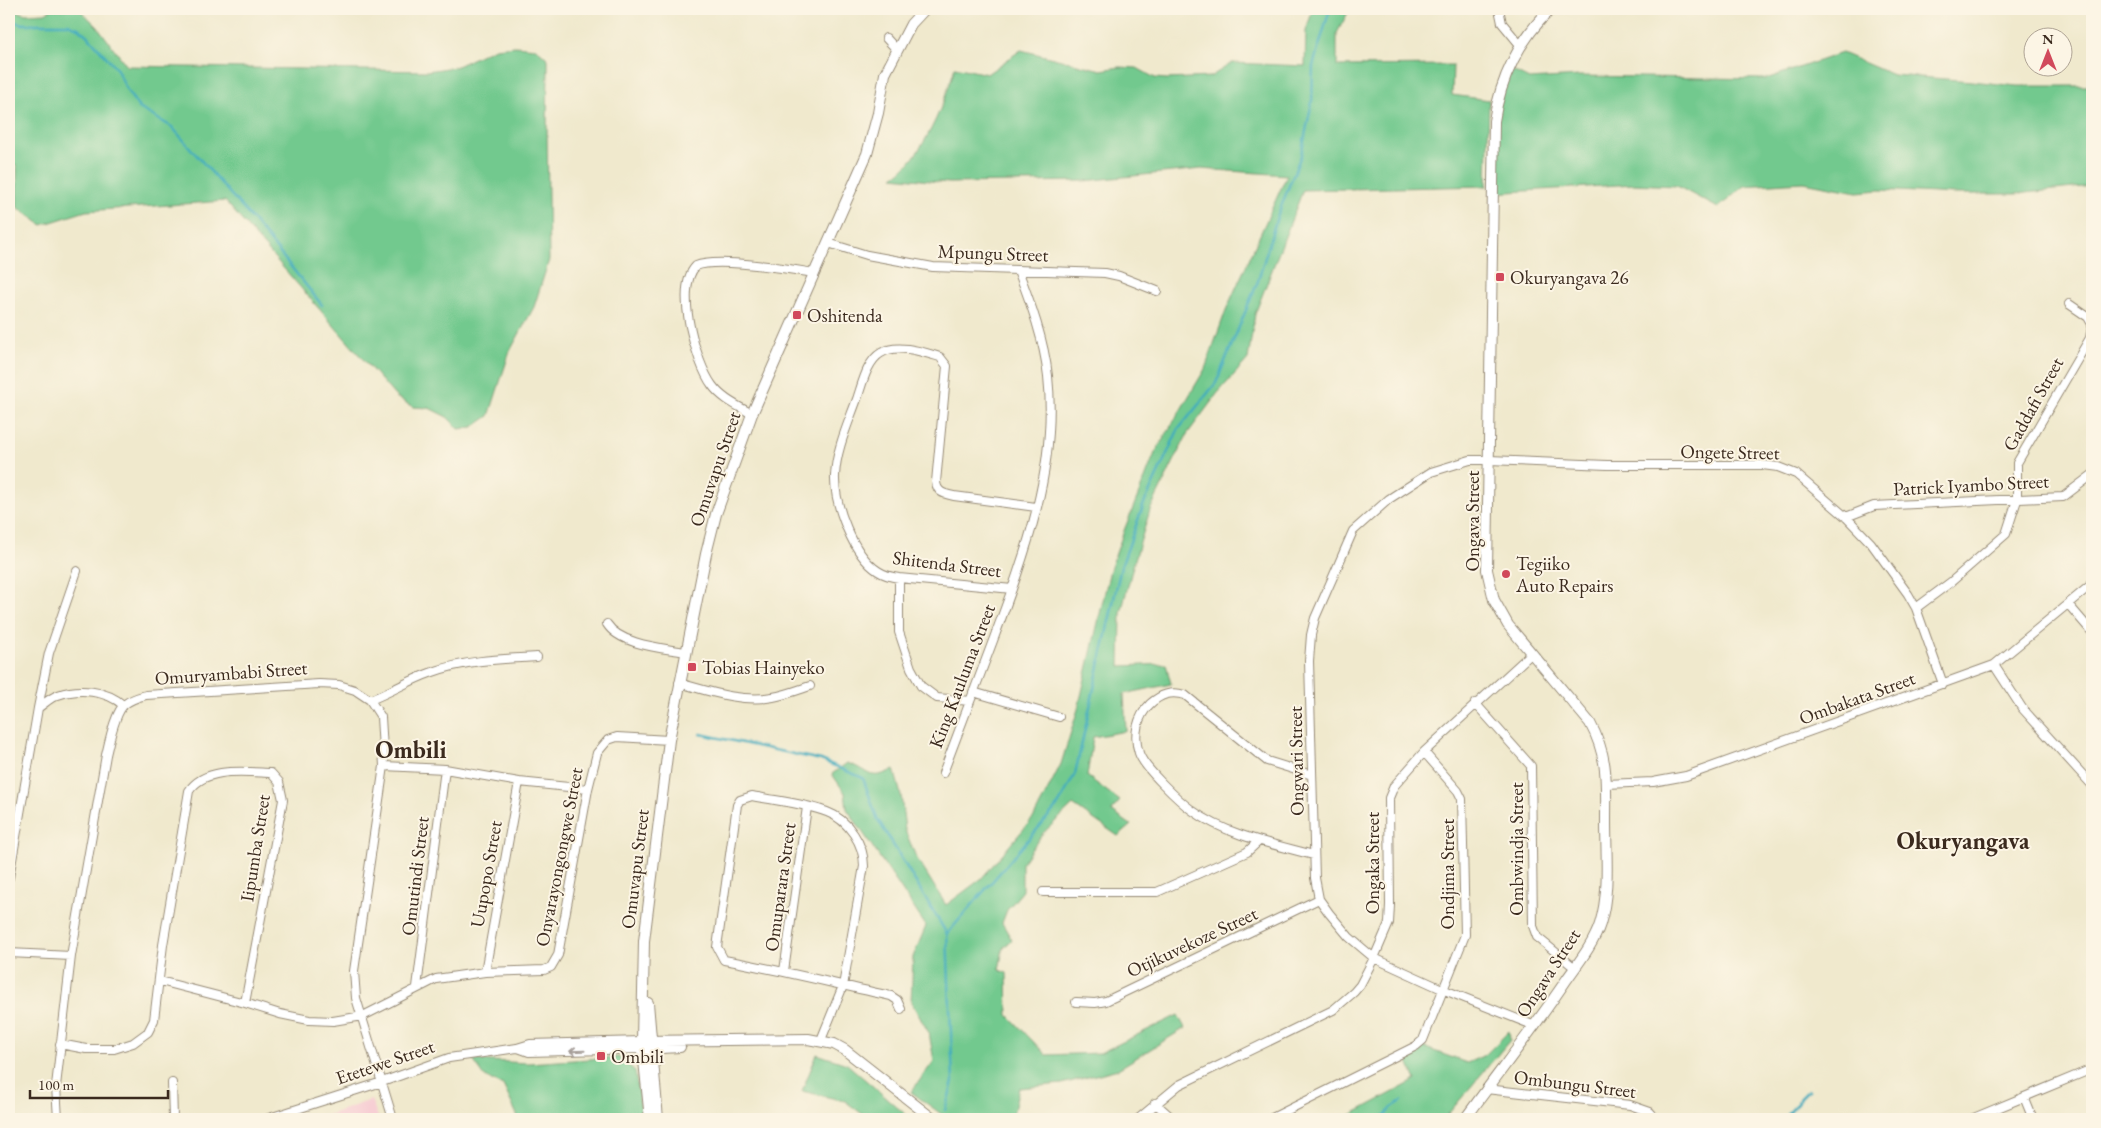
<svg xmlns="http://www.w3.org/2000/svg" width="2101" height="1128" font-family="'EB Garamond',serif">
  <rect width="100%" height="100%" fill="#fcf5e5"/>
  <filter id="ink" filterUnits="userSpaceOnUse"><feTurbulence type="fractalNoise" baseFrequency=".02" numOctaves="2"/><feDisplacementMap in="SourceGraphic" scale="10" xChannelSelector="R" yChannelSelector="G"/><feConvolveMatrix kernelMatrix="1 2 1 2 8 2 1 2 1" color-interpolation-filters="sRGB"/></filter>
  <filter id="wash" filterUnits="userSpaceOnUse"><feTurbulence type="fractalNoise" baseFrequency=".0096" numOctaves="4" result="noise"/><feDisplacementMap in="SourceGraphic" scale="20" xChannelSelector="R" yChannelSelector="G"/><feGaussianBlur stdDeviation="1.12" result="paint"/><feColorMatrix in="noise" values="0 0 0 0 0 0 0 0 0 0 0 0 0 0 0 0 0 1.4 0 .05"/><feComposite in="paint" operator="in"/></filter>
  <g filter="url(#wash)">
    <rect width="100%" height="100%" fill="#f0e9cd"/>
    <path fill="#f7cfd4" d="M371 1100 379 1119H317Z"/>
    <path fill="#72c98e" stroke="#567a56" d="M9 9 26 14 45 13 52 9H79L97 26 127 66 427 71 455 67 495 48 515 46 536 48 548 59V67L547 129 549 260 534 307 510 351 489 416 473 427 459 429 447 417 429 408 413 407 396 397 225 201 86 211 42 225 17 207V165H9Z
      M1313 9H1350L1337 33V66L1453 65 1452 95 1489 100 1487 186 1303 190 1255 314 1248 359 1217 394 1188 433 1150 510 1133 566 1121 613 1120 666 1166 664 1171 684 1124 694 1126 731 1093 737 1087 776 1120 801 1111 811 1131 825 1118 836 1073 805 1043 833 1022 863V892L1007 910 1002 923 1012 940 1003 948 999 970 1007 973 1008 1015 1046 1055 1100 1053 1178 1015 1185 1028 1118 1069 1062 1084 1019 1088 1012 1119H948L911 1092 934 1061 929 1033 911 1002 913 957 926 926 847 809 845 793 832 774 847 763C870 770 868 783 894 769L901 795 905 830 916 857 946 905 981 879 1034 817 1061 764 1078 709 1110 570 1125 528 1155 453 1205 369 1226 310 1287 175 1201 169 1084 181 949 183 893 177C923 159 946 99 955 67L987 74 1021 50 1101 70 1120 67 1137 68 1155 78 1167 79 1210 77 1232 63 1305 66 1306 31Z
      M1842 53 1893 75 1972 81 2017 86H2092V186L2016 194H1954L1880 190 1857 192 1804 182 1786 183 1744 186 1718 208 1677 186 1634 184 1493 193 1494 121 1509 69 1529 79 1580 76 1766 79Z
      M1509 1031 1510 1040 1444 1119H1343L1416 1080 1406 1057 1423 1047 1467 1063 1485 1055Z
      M817 1054 847 1064 911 1119H869L845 1101 802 1091Z
      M619 1057 635 1071 642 1116 634 1119H519L503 1085 485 1077 473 1060 528 1063Z"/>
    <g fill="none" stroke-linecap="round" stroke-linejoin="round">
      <path stroke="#3facbe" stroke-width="2.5" d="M9 21 23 24H68L78 28 89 37 116 68 128 92 139 108 172 127 253 220 322 305
        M701 734 821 760 863 778 877 818 947 934 953 1082 945 1110
        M947 934 1059 804 1075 774 1121 567 1143 506 1178 430 1216 383 1258 281 1277 217 1301 155 1312 102 1313 66 1330 9
        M1383 1119 1392 1107 1402 1101
        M1785 1119 1799 1100 1808 1091"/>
    </g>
  </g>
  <g filter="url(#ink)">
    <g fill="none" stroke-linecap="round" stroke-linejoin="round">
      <defs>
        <path id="street" d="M1499 9 1502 23 1521 46
          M886 38 897 50
          M828 243 867 255 933 267 1105 273 1119 276 1157 291
          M2069 304 2088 317 2092 324
          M752 414C738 406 722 399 712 385 696 363 674 288 696 266 717 257 789 269 814 273
          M1846 517 1874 506 2063 497 2092 475
          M899 578V632L911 668 921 686 937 698 970 701
          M1012 589 899 578C892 577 884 575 878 571 853 555 834 504 835 476 836 450 848 424 857 399 862 385 867 361 881 353 897 343 923 352 940 357L947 366 936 482C937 493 945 494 954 496L1036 507
          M2068 604 2092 632
          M1916 608 1951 582 2006 534 2017 500V463L2090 338 2092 327
          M607 624C620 645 663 648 685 652
          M1994 665 2022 708 2092 785
          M679 683C708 691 742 703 773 697 785 695 798 690 810 686
          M973 692 1059 717
          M370 700C391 692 410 680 430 673 465 660 500 659 537 657
          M1475 703 1531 766 1533 926 1537 937 1575 968
          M38 708 49 653 77 571
          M384 766 445 769 519 782 588 789
          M943 773C960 728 977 683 994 638 1025 555 1058 467 1048 376 1044 340 1031 304 1018 270
          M1312 775 1267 761 1185 695C1171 691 1161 694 1150 704 1137 717 1133 735 1139 753 1143 767 1180 802 1193 811 1228 836 1273 844 1314 855
          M1606 784 1653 782 1686 776 1994 665 2092 584
          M9 878 38 708C44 704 51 697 58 695 79 688 106 690 123 705
          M1043 892H1157L1247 852 1259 841
          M9 953 71 956
          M784 971 807 807
          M485 972 519 782
          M417 987 445 769
          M1076 1002 1095 1003 1106 1001 1319 899
          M245 1003 280 1014 309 1020 333 1021 363 1016 436 979 485 972 544 970 551 967 558 955 588 789 597 753 608 740 617 737 669 740
          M1535 1026 1442 989 1374 958 1349 937 1329 913 1319 899 1315 878 1309 661 1311 635 1315 618 1353 531 1389 499 1431 472 1470 460H1489L1607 465H1762L1778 467 1796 474 1846 517 1871 543 1908 594 1916 608 1943 684
          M821 1040 843 986 864 866C864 845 849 820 827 812 804 803 777 801 752 796L740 800 737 805 717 947 724 960C780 970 835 984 891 996L897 1000 901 1009
          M60 1044 86 1049H114L133 1043 148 1032 154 1020 163 945 189 791C205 766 246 772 271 773L279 782 283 800 245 1003 160 981
          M518 1048 529 1052 643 1049
          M172 1083 173 1119
          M1486 1089 1630 1105 1650 1112 1656 1119
          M2024 1097 2033 1119
          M1155 1103 1173 1119
          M58 1119 56 1086 71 956 106 755C109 743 115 711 125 704 131 699 139 697 146 695L319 684 339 685 355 690 370 700 381 717 384 766 354 971 356 998 393 1119
          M266 1119 382 1082 449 1058 517 1048 530 1044 642 1041
          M1138 1119 1179 1085 1333 1010 1354 992 1360 985 1374 958 1389 923 1390 905 1389 798 1394 786 1424 752 1532 653
          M1270 1119 1416 1046 1423 1040 1465 935 1462 799 1458 791 1424 752
          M1971 1119 2092 1069"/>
        <path id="secondary" d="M648 1003 658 1119
          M642 1041 808 1039 834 1044 845 1050 933 1119
          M644 1049 680 1047
          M650 1119 642 1041 644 941 669 740 706 554 716 514 752 414 867 154 878 113 885 74 911 24 925 9
          M1465 1119C1499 1072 1535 1027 1567 979 1579 962 1594 943 1600 924 1610 892 1606 855 1606 822 1606 783 1609 758 1590 723L1508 625 1494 600 1487 570 1494 121C1500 79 1520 38 1551 9"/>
      </defs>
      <use href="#street" stroke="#968a76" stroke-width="10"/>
      <use href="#secondary" stroke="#968a76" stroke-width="12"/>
      <use href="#street" stroke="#fff" stroke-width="8"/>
      <use href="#secondary" stroke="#fff" stroke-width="10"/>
    </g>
    <defs><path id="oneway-shaft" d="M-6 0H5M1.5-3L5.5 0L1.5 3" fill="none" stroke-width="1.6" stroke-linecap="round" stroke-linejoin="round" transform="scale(1.25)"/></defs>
    <use stroke="#a79f9a" href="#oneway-shaft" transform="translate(577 1051) rotate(178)"/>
  </g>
  <g fill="#d1495b" stroke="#fcf5e5" stroke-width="2">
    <rect x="1495" y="272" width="10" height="10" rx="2.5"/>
    <rect x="792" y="310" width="10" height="10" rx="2.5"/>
    <circle cx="1506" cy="574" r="5"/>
    <rect x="687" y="662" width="10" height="10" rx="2.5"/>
    <rect x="596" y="1051" width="10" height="10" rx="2.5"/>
  </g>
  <g text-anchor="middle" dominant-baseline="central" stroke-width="4" stroke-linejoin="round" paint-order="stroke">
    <g font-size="19" fill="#3b2a1e" stroke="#fcf5e5">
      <text transform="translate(993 253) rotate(2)">Mpungu Street</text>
      <text transform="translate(2033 404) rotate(-61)">Gaddafi Street</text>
      <text transform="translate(1730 452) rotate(1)">Ongete Street</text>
      <text transform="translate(715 469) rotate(-71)">Omuvapu Street</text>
      <text transform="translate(1971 485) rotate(-3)">Patrick Iyambo Street</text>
      <text transform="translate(1472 521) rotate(-90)">Ongava Street</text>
      <text transform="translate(947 564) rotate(7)">Shitenda Street</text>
      <text transform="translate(231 673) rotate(-4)">Omuryambabi Street</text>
      <text transform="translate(962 676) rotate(-69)">King Kauluma Street</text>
      <text transform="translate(1857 698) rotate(-20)">Ombakata Street</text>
      <text transform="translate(1296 761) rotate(-91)">Ongwari Street</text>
      <text transform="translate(255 848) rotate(-81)">Iipumba Street</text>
      <text transform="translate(1516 849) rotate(-90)">Ombwindja Street</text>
      <text transform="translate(559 857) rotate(-79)">Onyarayongongwe Street</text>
      <text transform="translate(1372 863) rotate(-90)">Ongaka Street</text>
      <text transform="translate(635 869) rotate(-83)">Omuvapu Street</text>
      <text transform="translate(486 874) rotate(-80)">Uupopo Street</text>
      <text transform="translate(1447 874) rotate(-90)">Ondjima Street</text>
      <text transform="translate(415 876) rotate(-83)">Omutindi Street</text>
      <text transform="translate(780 887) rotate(-82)">Omuparara Street</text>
      <text transform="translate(1192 942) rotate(-25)">Otjikuvekoze Street</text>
      <text transform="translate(1548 973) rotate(-57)">Ongava Street</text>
      <text transform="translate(385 1062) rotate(-19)">Etetewe Street</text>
      <text transform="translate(1575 1084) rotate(7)">Ombungu Street</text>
    </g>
    <g font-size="19" fill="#3b2a1e" stroke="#fcf5e5" text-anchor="start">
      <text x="1510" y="277">Okuryangava 26</text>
      <text x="807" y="315">Oshitenda</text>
      <text x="1516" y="563">Tegiiko<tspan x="1516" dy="22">Auto Repairs</tspan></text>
      <text x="702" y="667">Tobias Hainyeko</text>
      <text x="611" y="1056">Ombili</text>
    </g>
    <g font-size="24" font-weight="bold" fill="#3b2a1e" stroke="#fcf5e5">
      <text x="411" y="749">Ombili</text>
      <text x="1963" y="840">Okuryangava</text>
    </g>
  </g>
  <rect width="2101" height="1128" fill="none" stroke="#fcf5e5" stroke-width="30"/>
  <g transform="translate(2048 52)"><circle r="24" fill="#fcf5e5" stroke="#afa495"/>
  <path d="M0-4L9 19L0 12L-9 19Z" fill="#d1495b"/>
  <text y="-8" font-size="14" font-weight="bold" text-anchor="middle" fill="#3b2a1e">N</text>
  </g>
  <path d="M30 1090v8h138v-8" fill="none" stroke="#3b2a1e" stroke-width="2.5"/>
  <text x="38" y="1090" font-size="15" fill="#3b2a1e" stroke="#fcf5e5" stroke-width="4" paint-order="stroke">100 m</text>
</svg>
